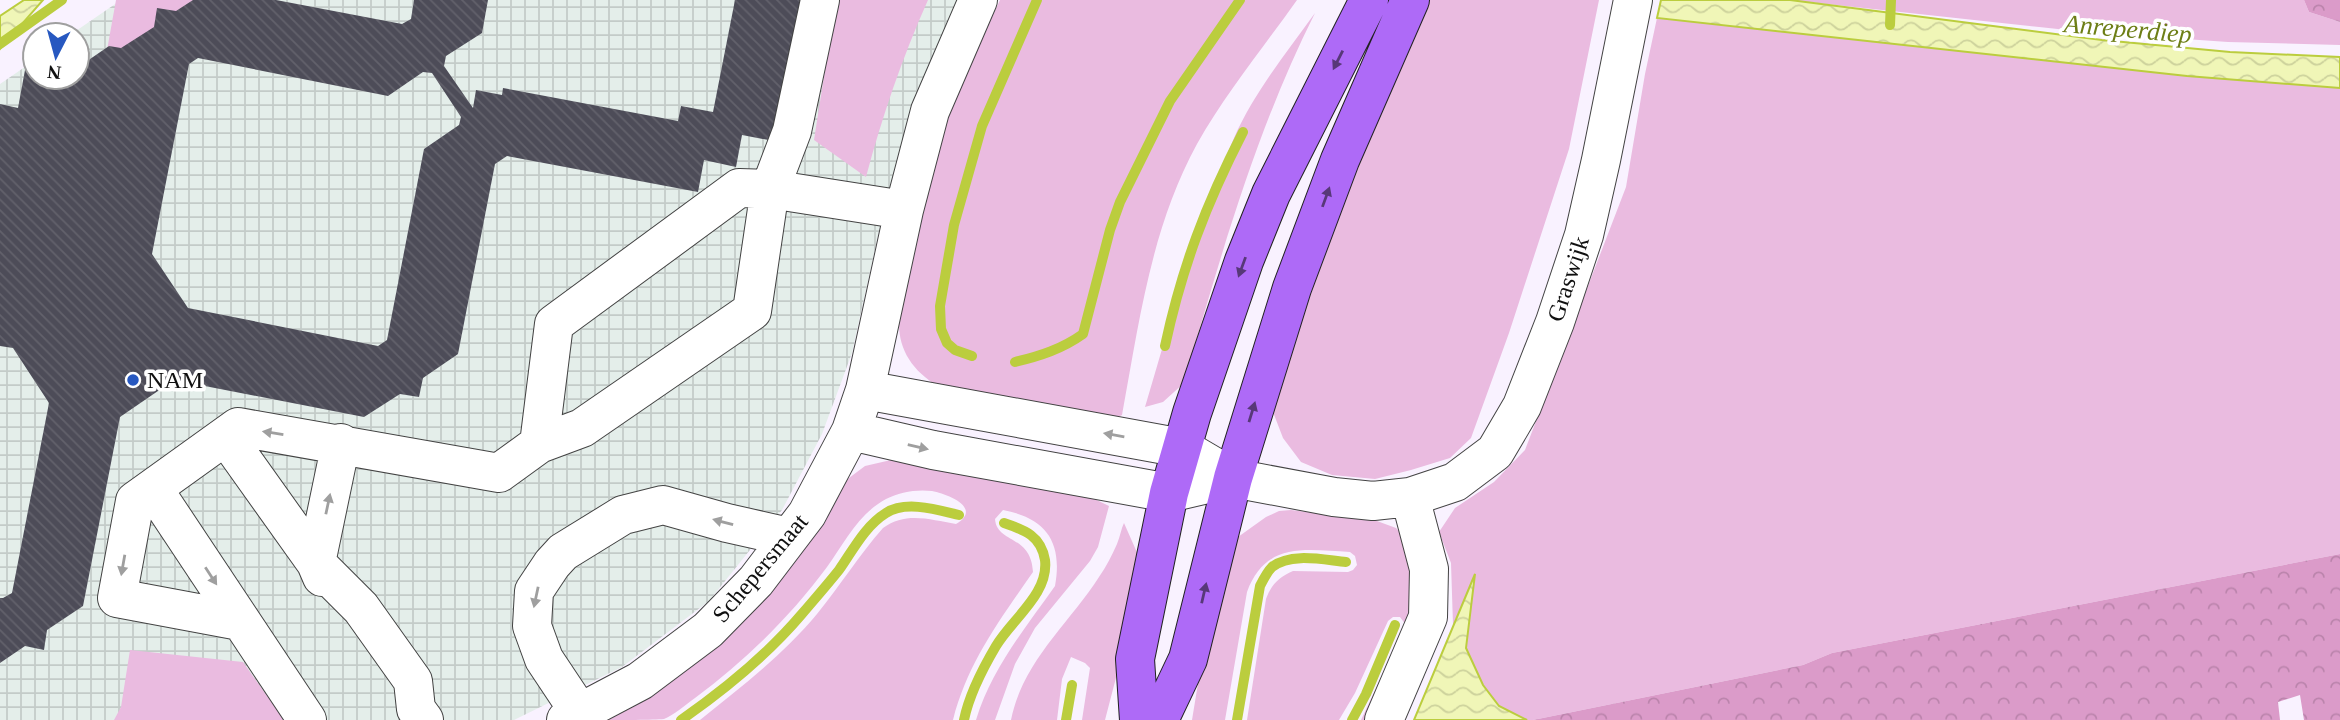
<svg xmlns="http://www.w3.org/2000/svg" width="2340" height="720" font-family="'Times New Roman',serif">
  <defs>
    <pattern id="industrial-grid" width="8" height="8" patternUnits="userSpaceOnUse" patternTransform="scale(1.75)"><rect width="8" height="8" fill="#e4eeea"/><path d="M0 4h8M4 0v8" fill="none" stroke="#c3cbc8"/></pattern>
    <pattern id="forest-crowns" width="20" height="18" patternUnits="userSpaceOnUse" patternTransform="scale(1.75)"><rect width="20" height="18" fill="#db9bc9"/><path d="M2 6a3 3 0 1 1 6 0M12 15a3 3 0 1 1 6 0" fill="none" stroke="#bb84ac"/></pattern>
    <pattern id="water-waves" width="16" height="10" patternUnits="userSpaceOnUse" patternTransform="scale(1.75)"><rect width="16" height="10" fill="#f0f6b7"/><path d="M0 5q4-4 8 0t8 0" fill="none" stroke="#cdd29c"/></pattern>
    <pattern id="building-back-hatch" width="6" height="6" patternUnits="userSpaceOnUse" patternTransform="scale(1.75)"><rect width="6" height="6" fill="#4d4c58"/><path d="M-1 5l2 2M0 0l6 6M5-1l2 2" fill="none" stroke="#62616b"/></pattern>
  </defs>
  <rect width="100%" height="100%" fill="#f9f2ff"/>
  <path fill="url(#industrial-grid)" d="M121 0H958L883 213 852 353 822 434 782 510 709 601 622 667 514 720H0V84L35 60V77H77V35H70Z"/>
  <path fill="#eabbe0" d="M116 0H213L102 78Z
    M836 0H928C902 58 882 117 866 177L814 140Z
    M1000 0H1297C1263 48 1226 93 1197 144 1151 228 1139 323 1122 415L1118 417 938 386C909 369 895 344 900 311 915 247 927 181 948 118 962 77 982 39 1000 0Z
    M1424 0H1599L1569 149 1509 333 1471 438 1450 458 1411 470 1375 479 1332 475 1301 462 1283 438 1273 412 1336 194Z
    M1790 0H2304L2309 12 2340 22V45L2228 42 2086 32Z
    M1315 13C1256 130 1220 258 1184 383L1163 402 1145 407C1172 317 1196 224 1234 138 1254 93 1286 53 1315 13Z
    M1657 18 2187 76 2340 88V554L1832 653 1803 665 1533 720H1527L1499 706 1483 685 1466 648 1474 578 1453 625 1451 563 1439 532 1455 508 1494 482 1525 450 1626 187 1645 74Z
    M891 460 1076 490 1109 506 1098 547 1090 561 1035 628 1015 664 995 720H976C992 668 1024 630 1055 586 1063 542 1046 518 1003 510L995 519C997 544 1031 534 1033 572 999 621 968 662 953 720H700C741 687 783 655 817 614 840 586 859 555 883 528 906 511 931 520 956 524 983 508 948 494 932 491 917 489 899 492 886 499 858 514 845 542 827 567 790 617 745 661 695 698 685 705 674 715 664 719 654 720 618 720 605 720L849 478 865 466Z
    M1291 510 1377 521 1396 528 1404 536 1418 598 1374 720H1361L1406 625 1400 617H1393L1388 621 1355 693 1339 720H1247L1266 599C1271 585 1279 577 1293 571L1348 572 1353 570 1357 565 1355 556 1350 552C1305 550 1266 541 1247 592L1225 720H1192L1202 659 1238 537 1266 517 1279 511Z
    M1124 523 1139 557 1131 620 1105 720H1082L1090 668 1085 663 1071 657 1062 679 1057 720H1011C1023 661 1068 625 1099 577 1106 567 1112 555 1117 544 1120 537 1121 529 1124 523Z
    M130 650 243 662 284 720H114L121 707Z"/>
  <path fill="url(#forest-crowns)" d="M2304 0H2340V22L2309 12Z
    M2340 554V720H2304L2300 695 2278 702 2280 720H1533L1803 665 1832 653Z"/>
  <path fill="url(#water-waves)" stroke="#bbcd3e" stroke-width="2" d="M24 0H43L0 49V16Z
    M1661 0H1790L2102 40 2230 52 2340 57V88L2187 76 1657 18Z
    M1475 574 1466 648 1483 685 1499 706 1527 720H1414Z"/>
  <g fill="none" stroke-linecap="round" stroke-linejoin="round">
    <path stroke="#bbcd3e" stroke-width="10" d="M1890 25 1891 0
      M0 44 62 0
      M1165 346C1182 267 1206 204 1243 132
      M972 356 955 350 947 343 941 329 940 306 954 225 982 126 1037 0
      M1015 362C1040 356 1062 349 1083 334L1110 230 1120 202 1170 101 1240 0
      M681 720C724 690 767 655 801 615 814 600 827 585 839 570 853 550 865 526 886 513 906 500 938 510 959 515
      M964 720C969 695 983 668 996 646 1012 619 1049 594 1045 560 1041 536 1025 530 1004 523
      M1066 720 1072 685
      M1237 720 1260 586C1263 580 1267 572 1272 567 1291 552 1324 560 1346 562
      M1352 720 1366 694 1395 625"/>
  </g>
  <path fill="url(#building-back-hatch)" fill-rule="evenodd" d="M193 0H276L402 24 411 19 414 0H488L482 33 446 56 444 66 473 108 476 90 502 95 503 88 678 121 681 106 713 112 735 0H801L774 141 742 135 736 167 704 160 698 192 507 156 495 164 458 354 423 378 419 397 400 394 364 417 174 380 120 417 83 606 47 630 44 650 25 646 0 663V598H3L12 593 49 403 13 348 0 346V104L18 108 25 70 35 72V77H77V68L109 46 121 48 154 27 157 8 176 11ZM198 58 388 96 423 72 432 73 461 117 459 125 424 149 387 340 378 346 188 308 152 254 189 64Z"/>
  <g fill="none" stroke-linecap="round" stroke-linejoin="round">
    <defs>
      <path id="minor" d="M865 390 1182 448 1233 478 1334 497 1373 501 1410 497 1455 482 1495 452 1522 406 1555 322 1584 235 1601 160 1633 0
        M851 431 933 450 1169 493 1233 478
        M539 444 582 428 752 311 770 189 792 131 820 0
        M234 448 316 563 361 608 413 681 416 709 424 720
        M160 499 307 720
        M322 577 316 563 341 443
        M240 621 117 598 135 501 238 427 499 473 539 444 554 324 739 188 770 189 904 210
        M580 713 544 659 532 626 534 591 552 564 563 552 623 515 663 505 727 523 789 537
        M566 720 640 681 708 630 756 581 807 514 851 431 865 390 904 210 930 111 978 0
        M1384 720 1428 617 1429 569 1410 497"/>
      <path id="major" d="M1139 720 1135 659 1169 493 1192 413 1244 261 1271 194 1369 0
        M1159 720 1188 659 1233 478 1292 288 1340 160 1410 0"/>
    </defs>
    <use href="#minor" stroke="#434343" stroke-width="40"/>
    <use href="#major" stroke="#212121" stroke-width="40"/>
    <use href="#minor" stroke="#fff" stroke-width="38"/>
    <use href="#major" stroke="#ae6af7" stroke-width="38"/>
  </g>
  <defs><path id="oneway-solid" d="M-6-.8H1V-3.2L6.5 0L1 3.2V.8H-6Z" transform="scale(1.75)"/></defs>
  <g fill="#573878">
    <use href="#oneway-solid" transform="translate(1338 60) rotate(117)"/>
    <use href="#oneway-solid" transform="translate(1326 197) rotate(-70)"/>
    <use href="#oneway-solid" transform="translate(1242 267) rotate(110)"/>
    <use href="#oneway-solid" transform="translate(1252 412) rotate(-73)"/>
    <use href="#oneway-solid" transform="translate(1204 593) rotate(-77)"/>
  </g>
  <g fill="#9f9f9f">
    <use href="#oneway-solid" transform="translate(273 433) rotate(-171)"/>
    <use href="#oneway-solid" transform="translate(1114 435) rotate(-170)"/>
    <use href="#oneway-solid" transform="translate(918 447) rotate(13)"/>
    <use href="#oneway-solid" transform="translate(328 504) rotate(-78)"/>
    <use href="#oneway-solid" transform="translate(723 522) rotate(-165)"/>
    <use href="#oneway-solid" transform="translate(123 565) rotate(100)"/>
    <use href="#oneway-solid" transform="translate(211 576) rotate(57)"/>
    <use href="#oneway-solid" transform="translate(536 597) rotate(102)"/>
  </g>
  <circle fill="#2758c0" stroke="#fff" stroke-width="2.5" cx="133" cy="380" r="7"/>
  <g text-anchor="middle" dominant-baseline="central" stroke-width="7" stroke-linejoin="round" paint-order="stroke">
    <g font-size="24" fill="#101010" stroke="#fff">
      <text transform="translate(1568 279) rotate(-72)">Graswijk</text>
      <text transform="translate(760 568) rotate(-50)">Schepersmaat</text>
    </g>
    <g font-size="24" fill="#101010" stroke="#fff" text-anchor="start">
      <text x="147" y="380">NAM</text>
    </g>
    <g font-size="26" font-style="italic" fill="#6d7e16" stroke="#fff">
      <text transform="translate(2128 29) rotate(5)">Anreperdiep</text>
    </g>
  </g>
  <g transform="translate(56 56) rotate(186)"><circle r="33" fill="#ffffff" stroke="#9f9f9f" stroke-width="2"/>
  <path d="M0-5L12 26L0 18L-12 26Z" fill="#2758c0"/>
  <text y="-10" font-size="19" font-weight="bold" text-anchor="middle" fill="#101010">N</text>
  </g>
</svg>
